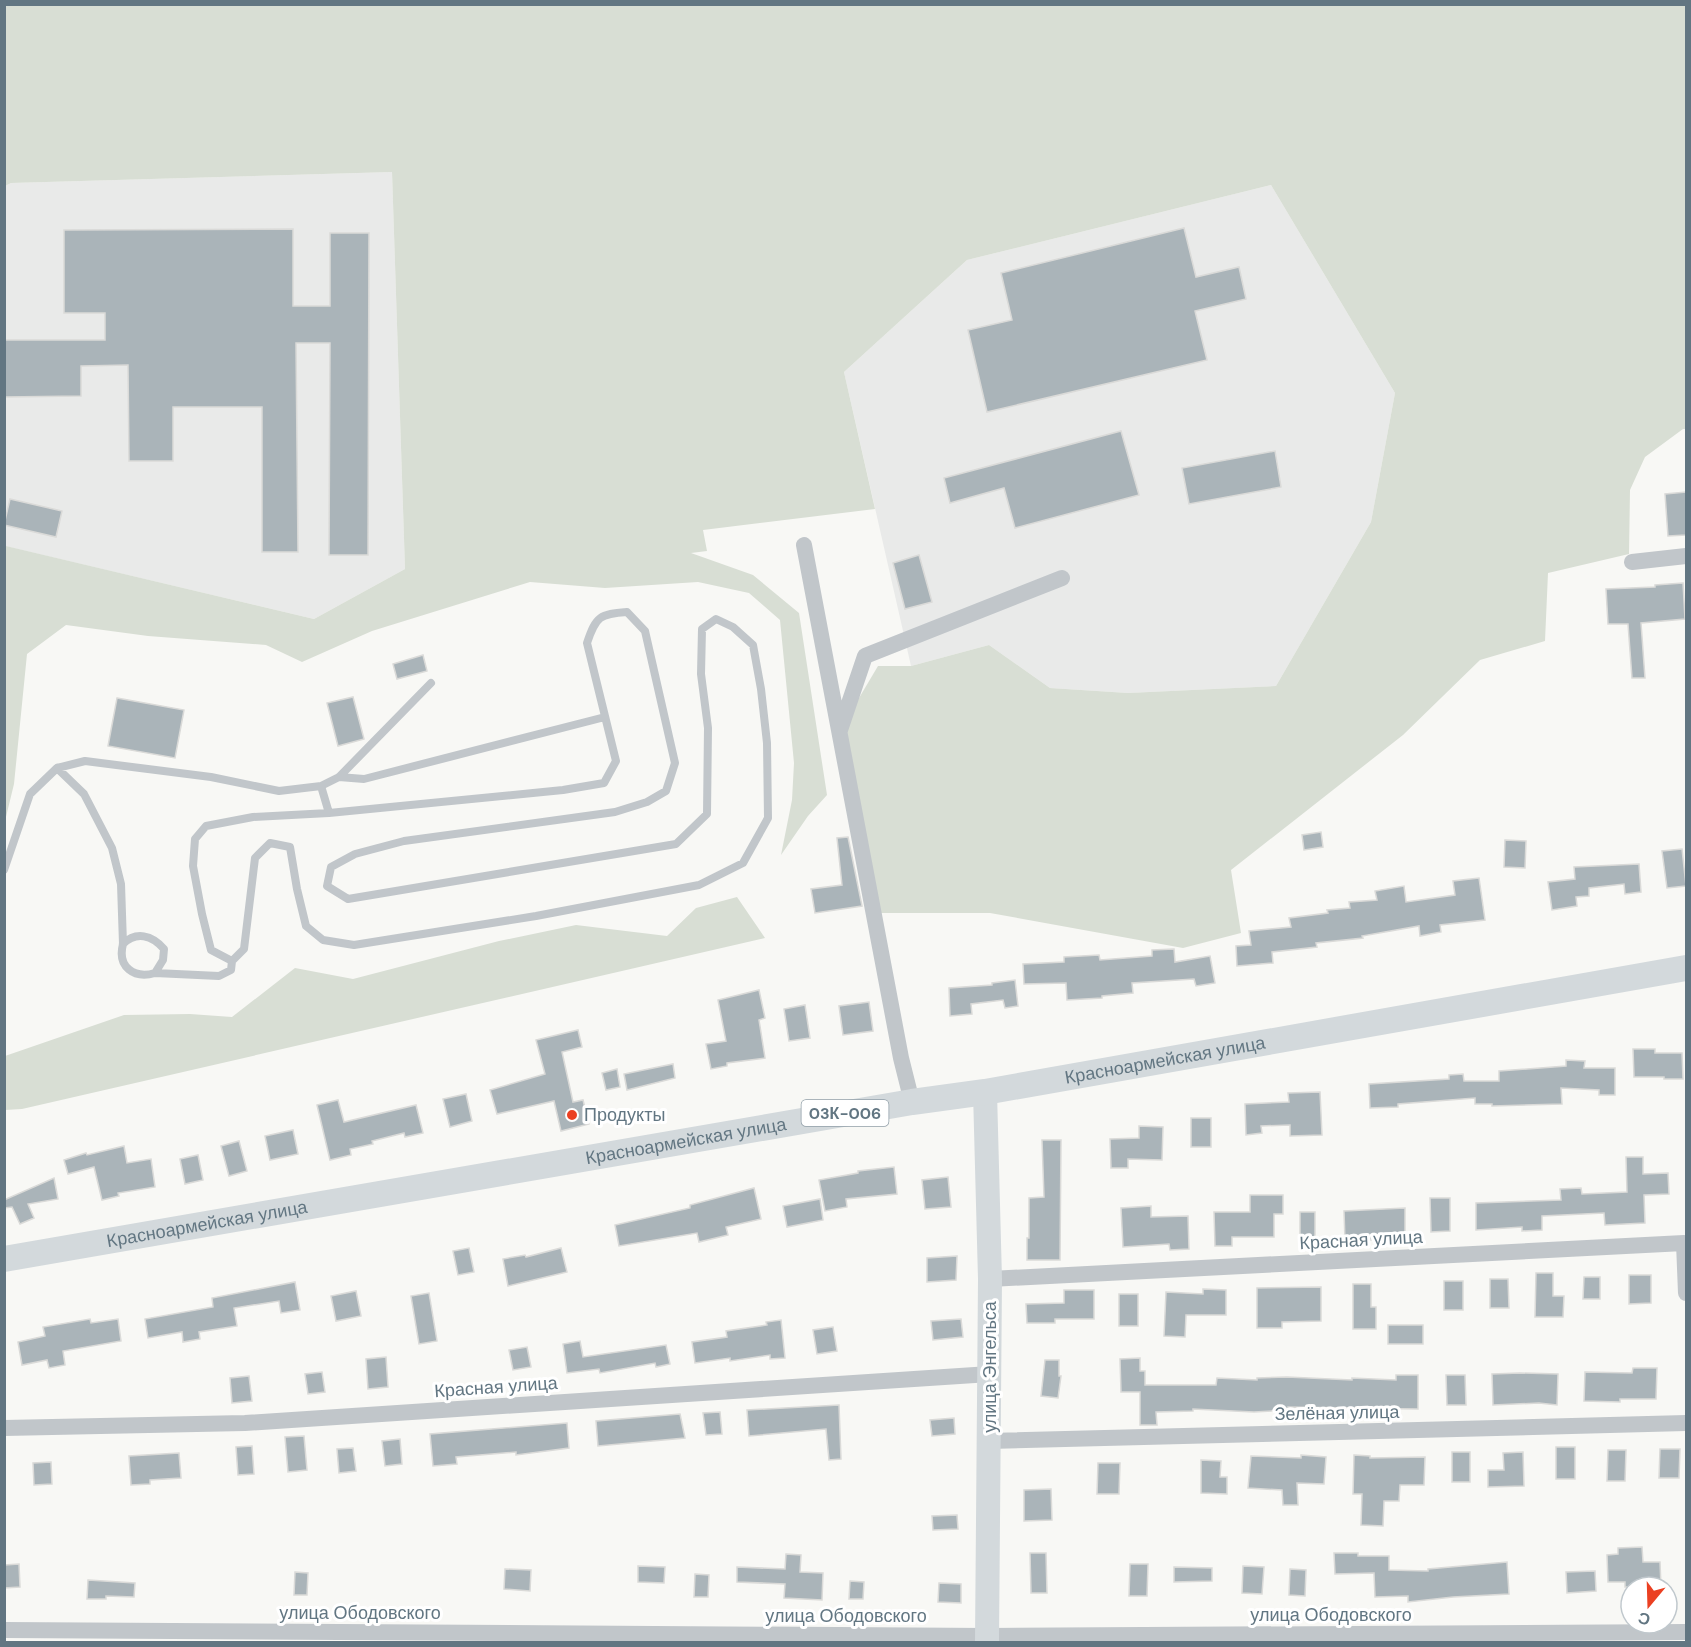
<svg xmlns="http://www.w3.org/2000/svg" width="1691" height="1647" font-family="'DM Sans',sans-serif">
  <rect width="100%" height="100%" fill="#f8f8f5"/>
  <path fill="#e9eae9" d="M392 172 405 569 314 619 5 546V186L11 183Z
    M1271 185 1395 393 1371 522 1276 686 1128 693 1050 688 989 645 911 666 844 372 967 260Z"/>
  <path fill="#d8ded4" d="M5 5H1686V429H1683L1645 457 1630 490 1629 554 1548 573 1545 641 1480 660 1403 735 1231 870 1241 933 1183 948 990 913H874L840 730 878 666H911L989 645 1050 688 1128 693 1276 686 1371 522 1395 393 1271 185 967 260 844 372 875 509 703 530 707 551 691 553 753 575 799 613 827 795 808 816 781 855 792 800 794 763 780 620 749 593 698 582 605 588 530 582 372 631 302 662 266 645 148 636 66 625 27 654 14 784 5 821 4 555 6 546 314 619 405 569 392 172 11 183 5 186Z
    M737 897 765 938 22 1109 5 1110V1056L124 1015 190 1014 232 1017 295 968 353 979 499 941 576 925 667 936 696 908Z"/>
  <path fill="#aab4b9" stroke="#dadad8" stroke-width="1.5" d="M1184 228 1196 277 1239 267 1246 299 1195 311 1207 360 987 412 968 330 1012 320 1001 273Z
    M293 229V306H330V233H369L368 555H329L330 343H296L298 552H262V407H173V461H129L128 365 81 366V396L4 397V340H105V313H64V230Z
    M1121 431 1139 495 1015 528 1004 488 950 503 944 478Z
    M1275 451 1281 487 1189 504 1182 468Z
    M1686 492V535L1668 536 1665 494Z
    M10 499 62 511 56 537 4 525Z
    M919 555 932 602 905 609 893 563Z
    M1683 583 1685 619 1641 623 1645 678H1632L1628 624H1608L1606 589 1655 587V585Z
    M423 655 427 671 397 679 393 664Z
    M353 697 364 739 338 746 327 703Z
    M117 698 184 710 175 758 108 746Z
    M1321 832 1323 847 1304 850 1302 835Z
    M848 837 862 906 815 913 811 889 842 885 837 838Z
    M1505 840 1526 841 1525 868 1504 867Z
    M1682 849 1686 886 1667 888 1662 851Z
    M1639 864 1641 892 1625 894 1624 884 1589 888V896L1576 897 1577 906 1552 910 1548 882 1575 879 1574 867Z
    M1479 878 1485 920 1440 925 1441 932 1420 936 1419 926 1362 936 1363 938 1316 943 1317 947 1272 952 1273 963 1237 966 1236 946 1251 945 1249 931 1291 927 1289 918 1328 913 1327 910 1350 908 1349 902 1377 900 1375 891 1404 886 1406 902 1455 895 1453 881Z
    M1174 949 1175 962 1210 956 1215 983 1196 986 1194 979 1132 983 1133 993 1102 996V998L1067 1000 1066 983 1024 984 1023 964 1064 962V957L1099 955 1100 960 1152 956V950Z
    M1015 980 1018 1006 1005 1008 1003 1000 971 1004 972 1014 950 1016 949 988 992 985V983Z
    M759 990 765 1018 759 1020 765 1058 727 1063V1066L711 1069 706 1044 726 1041 718 1000Z
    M869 1002 873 1031 843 1035 839 1006Z
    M805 1005 810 1038 789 1041 784 1009Z
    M578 1030 582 1047 562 1052 573 1102 583 1100 589 1124 561 1131 554 1101 497 1114 490 1090 545 1074 536 1040Z
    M1633 1049H1655V1053H1682L1683 1079H1664V1077H1634Z
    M1566 1060 1585 1061 1584 1068H1615V1095H1599V1090L1561 1088 1562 1104 1492 1106V1104H1475V1098L1398 1104V1107L1370 1108 1369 1084 1449 1079V1075L1463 1074 1464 1081H1499V1071L1566 1066Z
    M673 1064 675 1078 627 1090 624 1074Z
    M617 1069 620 1087 606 1090 602 1073Z
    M1320 1092 1322 1135 1290 1136V1125L1261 1126 1262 1133 1246 1135 1245 1104 1289 1102 1288 1093Z
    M466 1094 472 1121 450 1127 443 1099Z
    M338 1100 344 1122 416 1105 423 1133 405 1137 404 1133 372 1141 373 1144 350 1149 351 1155 330 1160 317 1105Z
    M1191 1118H1211V1147H1191Z
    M1139 1126 1163 1127 1162 1160 1128 1159V1168H1111L1110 1139 1139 1138Z
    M293 1130 298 1154 270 1160 265 1136Z
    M1042 1140H1061L1060 1260H1027V1238H1029V1198L1044 1197Z
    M239 1141 247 1171 229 1176 221 1146Z
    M124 1146 127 1163 151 1159 155 1187 118 1193 119 1196 102 1200 94 1167 68 1174 64 1160 86 1153 87 1155Z
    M198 1155 203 1180 185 1184 180 1159Z
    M1626 1157H1643V1174L1668 1173 1669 1194 1644 1195 1645 1223 1605 1225 1604 1213 1542 1216V1230L1522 1231V1227L1476 1230V1203L1561 1200 1560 1189 1581 1188 1582 1194 1627 1192Z
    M894 1167 897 1194 846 1199 847 1207 825 1211 819 1180 858 1173V1171Z
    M948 1177 951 1207 925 1209 922 1180Z
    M54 1178 58 1199 28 1204 34 1218 20 1224 12 1207 4 1208V1200Z
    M754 1188 761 1219 726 1227 728 1235 699 1242 697 1233 619 1246 615 1225 690 1208V1205Z
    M1250 1195H1283V1214H1274V1237H1232V1246H1215L1214 1212H1250Z
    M1430 1198H1450V1231L1431 1232Z
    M820 1199 823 1220 787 1227 783 1206Z
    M1151 1206V1217L1188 1216 1189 1249 1170 1250 1169 1244 1123 1247 1121 1208Z
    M1405 1208V1234L1371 1235V1240L1345 1241 1344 1211Z
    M1300 1212H1315V1238L1300 1239Z
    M469 1248 474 1272 458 1275 453 1251Z
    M561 1248 567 1272 508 1286 503 1259 525 1255 526 1257Z
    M957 1256 956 1280 927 1282V1258Z
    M1536 1273H1553V1296H1564L1563 1317H1535Z
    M1629 1275H1651V1303L1629 1304Z
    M1584 1277H1600V1299H1583Z
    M1490 1279H1508L1509 1308H1490Z
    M1444 1281H1463V1310H1444Z
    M295 1282 300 1310 281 1313 279 1301 234 1308 237 1326 199 1332 200 1339 183 1342 182 1332 148 1338 145 1319 213 1307 212 1298Z
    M1353 1284H1371V1307H1376V1329H1353Z
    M1321 1287V1321L1282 1322V1328H1257V1288Z
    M1203 1289 1226 1290V1315H1186L1185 1337 1164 1336 1166 1292 1203 1294Z
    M1064 1290H1094V1319H1055V1323H1027L1026 1304 1064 1303Z
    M356 1291 361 1316 336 1321 331 1296Z
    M429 1293 437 1341 419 1344 411 1296Z
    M1119 1294H1138V1326H1119Z
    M90 1319 91 1323 118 1319 121 1341 63 1351 65 1365 49 1368 47 1360 22 1365 18 1342 45 1336 43 1327Z
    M961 1319 963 1337 933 1340 931 1321Z
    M781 1320 785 1358 770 1359V1355L730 1361V1358L695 1363 692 1342 727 1337 726 1331 767 1325 766 1322Z
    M1388 1325H1423V1344H1388Z
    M833 1327 837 1351 817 1354 813 1330Z
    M580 1341 583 1357 666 1345 670 1364 656 1367 655 1363 600 1373 599 1369 567 1373 563 1344Z
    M527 1347 531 1367 513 1370 509 1350Z
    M386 1357 388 1387 368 1389 366 1359Z
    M1140 1358V1371H1145V1385H1216L1217 1378 1257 1380V1378L1287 1377 1352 1380V1378L1396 1380V1375H1418V1409L1288 1407V1410L1254 1412 1193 1409V1411L1156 1412 1157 1425H1140V1392H1121L1120 1359Z
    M1045 1360H1059V1376H1061L1058 1398 1041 1396Z
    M1633 1368H1657L1656 1399H1620V1402L1584 1401 1585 1372 1632 1373Z
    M322 1372 325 1392 308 1394 305 1374Z
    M1520 1373 1558 1374 1557 1405 1539 1403 1493 1405 1492 1374Z
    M1446 1375H1465L1466 1405H1447Z
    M249 1376 252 1401 232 1403 230 1378Z
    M839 1405 841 1459 829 1460 826 1429 749 1436 747 1410Z
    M720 1412 722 1434 706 1435 703 1413Z
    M680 1414 685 1438 598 1446 596 1421Z
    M954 1418 955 1434 932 1436 930 1420Z
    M567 1423 569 1448 516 1455V1452L456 1457 457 1464 433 1466 430 1434Z
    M304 1436 307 1470 288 1472 285 1437Z
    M400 1439 402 1464 385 1466 382 1441Z
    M252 1446 254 1474 238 1475 236 1447Z
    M1556 1447H1575V1479H1556Z
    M353 1448 356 1471 339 1473 337 1449Z
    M1660 1449H1680L1679 1478H1659Z
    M1608 1450H1626L1625 1481H1607Z
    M1452 1452H1470V1482H1452Z
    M1523 1452 1524 1486 1488 1487V1470H1504L1503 1453Z
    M179 1453 181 1478 150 1480V1484L131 1485 129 1456Z
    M1301 1455 1326 1457 1324 1484 1297 1483 1298 1505H1283L1282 1490 1248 1488 1251 1456 1301 1458Z
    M1354 1455 1370 1456V1458L1425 1457 1424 1485H1400L1399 1501H1384L1383 1526 1361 1525 1362 1494H1353Z
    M1201 1460 1221 1461 1220 1477H1227V1494L1201 1493Z
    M51 1462 52 1484 34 1485 33 1463Z
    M1098 1463H1120L1119 1494H1097Z
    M1051 1489 1052 1520 1024 1521V1490Z
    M957 1515 958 1529 933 1530 932 1516Z
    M1642 1547 1643 1562H1660L1661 1587H1625V1582H1608L1607 1555 1618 1554V1548Z
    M1030 1553H1046L1047 1593H1031Z
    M1334 1553H1358V1556H1389V1570L1428 1571V1569L1507 1562 1509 1594 1453 1597 1408 1602V1596L1375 1597 1374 1573 1335 1574Z
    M786 1554 801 1555 800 1572 823 1573 822 1600 784 1598 785 1584 737 1582V1567L785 1569Z
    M19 1564 20 1587 4 1588V1565Z
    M1130 1564H1148L1147 1596H1129Z
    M638 1566 665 1567 664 1583 638 1582Z
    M1243 1566 1264 1567 1262 1594 1242 1593Z
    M1174 1567 1212 1568V1581L1174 1582Z
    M505 1569 531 1570 530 1591 504 1589Z
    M1290 1569 1306 1570 1305 1596 1289 1595Z
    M1595 1571 1596 1591 1567 1593 1566 1572Z
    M295 1572 308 1573 307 1595H294Z
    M695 1574 709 1575 708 1597H694Z
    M88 1580 135 1583 134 1597 106 1596V1599H87Z
    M850 1581 864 1582 863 1599H849Z
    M939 1583 961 1584V1603L938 1602Z"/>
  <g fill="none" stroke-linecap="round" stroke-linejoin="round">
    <path stroke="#c1c6ca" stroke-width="8" d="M57 768 84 794 112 848 121 884 123 944C117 967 134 979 155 973L219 976 231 970 232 961
      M339 777 364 779 605 717
      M321 786 329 813 253 817 206 826 195 839 193 866 202 914 211 950 232 961 244 949 255 858 270 843 290 847 297 889 306 926 323 940 354 945 536 916 699 885 743 863 768 818 767 743 761 689 753 645 733 627 716 619 702 629 701 674 708 728 707 814 676 844 348 899 327 886 331 867 355 854 404 841 615 812 647 802 666 791 675 763 645 631 627 612C600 614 596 616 587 643L616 761 604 783 563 790 329 813
      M4 870 30 794 57 768 85 761 211 777 279 791 321 786 339 777 431 683
      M123 944C136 931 152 935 164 949L163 960 155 973"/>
    <path stroke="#c1c6ca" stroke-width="16" d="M804 545 901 1058 912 1102
      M1632 562 1686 556
      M840 730 865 656 1062 578
      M990 1279 1684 1243 1686 1293
      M4 1428 245 1423 990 1374
      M989 1441 1686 1423
      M4 1630 988 1636 1686 1632"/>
    <path stroke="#d3d9dc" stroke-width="24" d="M985 1092 990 1279 987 1642"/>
    <path stroke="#d3d9dc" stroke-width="26" id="s1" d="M4 1259 912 1102 985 1092 1686 968"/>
  </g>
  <circle fill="#eb4022" stroke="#fff" stroke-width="2" cx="572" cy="1115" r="6"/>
  <g text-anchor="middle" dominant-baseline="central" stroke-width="6" stroke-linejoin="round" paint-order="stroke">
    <rect fill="#fff" stroke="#919fa8" stroke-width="1.5" x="801.5" y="1100" width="87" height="26" rx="4.5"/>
    <g font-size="16" font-weight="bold" fill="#627682">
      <text x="845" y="1113">03К-006</text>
    </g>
    <g font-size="18" fill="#627682" stroke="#fff">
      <text stroke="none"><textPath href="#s1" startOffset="1178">Красноармейская улица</textPath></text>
      <text stroke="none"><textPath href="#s1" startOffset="692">Красноармейская улица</textPath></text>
      <text stroke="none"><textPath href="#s1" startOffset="206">Красноармейская улица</textPath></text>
      <text transform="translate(1361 1240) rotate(-3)">Красная улица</text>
      <text transform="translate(990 1367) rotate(-90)">улица Энгельса</text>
      <text transform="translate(496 1387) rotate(-4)">Красная улица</text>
      <text transform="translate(1337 1413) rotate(-1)">Зелёная улица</text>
      <text x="360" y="1613">улица Ободовского</text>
      <text x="1331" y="1615">улица Ободовского</text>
      <text x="846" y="1616">улица Ободовского</text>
    </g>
    <g font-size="18" fill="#627682" stroke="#fff" text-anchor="start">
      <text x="584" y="1115">Продукты</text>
    </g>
  </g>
  <rect width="1691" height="1647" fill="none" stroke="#627682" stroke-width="12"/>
  <g transform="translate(1649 1605) rotate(199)"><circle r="28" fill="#ffffff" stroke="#c0c8cd" stroke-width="1.5"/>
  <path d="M0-4.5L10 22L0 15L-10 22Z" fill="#eb4022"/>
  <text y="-9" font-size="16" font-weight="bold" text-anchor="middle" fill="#627682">С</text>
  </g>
</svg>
